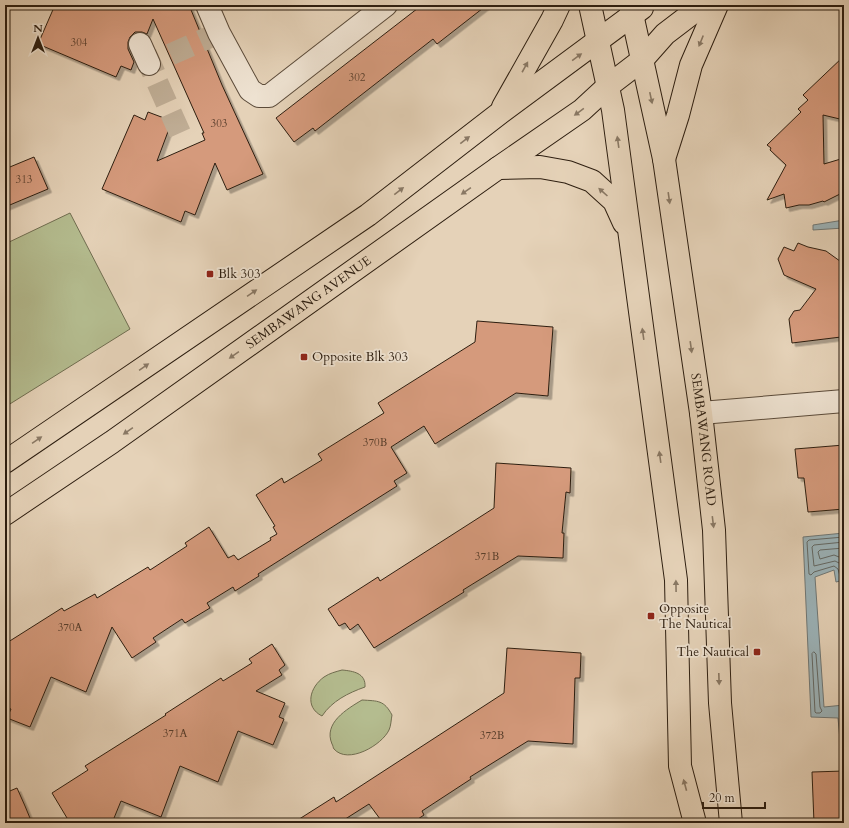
<svg xmlns="http://www.w3.org/2000/svg" width="849" height="828" font-family="Cardo,serif">
  <defs>
    <filter id="shadow"><feDropShadow dx="3.5" dy="3.5" stdDeviation="0" flood-color="#0004"/></filter>
  </defs>
  <rect width="100%" height="100%" fill="#e5d2b8"/>
  <filter id="stains"><feTurbulence type="fractalNoise" baseFrequency=".005" numOctaves="4"/><feColorMatrix values="0 0 0 0 .2 0 0 0 0 .09 0 0 0 0 .02 0 0 0 .5 -.17"/></filter>
  <radialGradient id="worn" r=".72"><stop offset=".6" stop-color="#630" stop-opacity="0"/><stop offset="1" stop-color="#630" stop-opacity=".3"/></radialGradient>
  <path fill="#b4bc8f" stroke="#706d50" d="M70 213 130 329 5 407V244Z
    M342 670C353 671 366 673 365 687 348 693 332 701 322 716 304 707 310 687 324 677 330 673 335 672 342 670Z
    M362 700C378 701 384 700 392 715 391 720 391 726 389 730 382 745 348 765 334 749 333 748 333 745 332 744 323 723 347 709 362 700Z"/>
  <path fill="#9cb4ba" stroke="#707876" d="M844 220V228L813 230V225Z
    M844 533V580L836 582 834 570 815 577 824 707 844 705V751H841L838 718 811 717 803 537Z"/>
  <g fill="none" stroke-linecap="round" stroke-linejoin="round">
    <path stroke="#646965" stroke-width="1" d="M844 537 809 540 807 542 809 574 811 575 814 572 834 566 838 569 840 576H844
      M844 542 814 545 812 547 814 566 835 561 841 564 844 571
      M844 548 820 550 818 552 820 559 834 555 844 559
      M814 652 816 654 820 707 822 711 820 713H816L815 712 812 654Z"/>
  </g>
  <path fill="#d59a7b" stroke="#2d1e10" filter="url(#shadow)" d="M55 5H189L222 85 263 174 227 190 215 163 195 215 185 211 181 222 102 189 134 115 145 120 148 112 172 121 157 161 205 140 202 133H204L153 19 147 34 142 32H135L130 37 128 42V49L134 62 131 70 121 66 116 77 38 44Z
    M422 5H487L437 44 433 39 315 131 313 128 294 142 276 118Z
    M844 56V120L823 115 824 164 844 158V192L824 202 823 201 809 205H799L786 208 784 194 767 200 786 165 770 150 771 148 767 145 801 112 798 109 808 100 803 95Z
    M34 157 48 189 5 207V169Z
    M798 243 808 247 826 251 844 264V327H840L841 337 792 343 789 319 794 311 800 310 816 289 784 275 778 259 784 247 794 251Z
    M477 321 553 327 548 396 516 393 435 444 424 426 391 447 407 473 394 481 397 486 258 574 259 576 235 591 233 587 207 603 210 608 185 623 182 619 153 638 156 642 132 658 112 627 86 692 51 677 30 727 7 718 11 709 5 707V644L62 608 64 611 95 594 97 598 148 567 150 570 187 546 185 543 209 527 228 558 234 555 238 560 271 540 270 538 277 534 273 527 275 526 256 495 282 478 284 483 322 460 318 454 384 413 378 403 475 342Z
    M844 445V509L808 512 804 478H798L795 449Z
    M496 463 571 468 570 493 566 492 562 533H564L563 558 518 556 463 590 464 592 374 648 358 624 350 630 345 623 339 626 328 609 378 577 380 581 494 508Z
    M272 644 285 665 279 670 282 675 256 691 285 703 279 717 284 719 273 745 238 731 218 782 180 766 161 817 121 801 112 823H70L52 793 88 770 85 766 166 715 165 714 221 678 223 681 252 663 249 659Z
    M507 648 581 653 580 678H575L573 744 528 741 470 777 471 779 422 811 424 815 412 823H383L369 804 339 823H293L334 797 336 802 504 693Z
    M844 771V823H814L812 772Z
    M17 788 25 806 32 823H5V793Z"/>
  <g fill="none" stroke-linecap="round" stroke-linejoin="round">
    <path stroke="#c0ae96" stroke-width="22" stroke-dasharray="22 11" stroke-linecap="butt" d="M180 133 149 64 219 33"/>
    <defs>
      <path id="minor" d="M207 5 219 33 250 90 259 96H269L386 5
        M140 44 149 64
        M701 413 844 401"/>
      <g id="major">
        <path d="M590 5 613 110 676 580 680 766 695 823"/>
        <path id="s1" d="M630 5 664 159 701 413 714 530 720 703 731 823"/>
        <path d="M503 107 552 20 559 5"/>
        <path d="M664 159 678 115 691 65 717 5"/>
        <path d="M498 168 540 167 568 172 592 181 614 201 624 223"/>
        <path d="M5 462 368 215 500 113 642 8"/>
        <path id="s2" d="M5 514 112 442 498 168 582 110 608 86 642 60 665 34 703 5"/>
      </g>
    </defs>
    <use href="#minor" stroke="#5b4b3a" stroke-width="24"/>
    <use href="#major" stroke="#2d1e10" stroke-width="24"/>
    <use href="#minor" stroke="#eee2d1" stroke-width="22"/>
    <use href="#major" stroke="#e5d2b8" stroke-width="22"/>
  </g>
  <defs><path id="oneway-solid" d="M-6-.8H1V-3.2L6.5 0L1 3.2V.8H-6Z"/></defs>
  <g fill="#897864">
    <use href="#oneway-solid" transform="translate(701 41) rotate(112)"/>
    <use href="#oneway-solid" transform="translate(577 57) rotate(-36)"/>
    <use href="#oneway-solid" transform="translate(525 67) rotate(-61)"/>
    <use href="#oneway-solid" transform="translate(651 98) rotate(78)"/>
    <use href="#oneway-solid" transform="translate(579 112) rotate(144)"/>
    <use href="#oneway-solid" transform="translate(465 140) rotate(-38)"/>
    <use href="#oneway-solid" transform="translate(618 142) rotate(-98)"/>
    <use href="#oneway-solid" transform="translate(399 191) rotate(-38)"/>
    <use href="#oneway-solid" transform="translate(466 191) rotate(145)"/>
    <use href="#oneway-solid" transform="translate(603 192) rotate(-138)"/>
    <use href="#oneway-solid" transform="translate(669 198) rotate(82)"/>
    <use href="#oneway-solid" transform="translate(252 293) rotate(-34)"/>
    <use href="#oneway-solid" transform="translate(643 334) rotate(-98)"/>
    <use href="#oneway-solid" transform="translate(691 347) rotate(82)"/>
    <use href="#oneway-solid" transform="translate(234 355) rotate(145)"/>
    <use href="#oneway-solid" transform="translate(144 367) rotate(-35)"/>
    <use href="#oneway-solid" transform="translate(128 431) rotate(145)"/>
    <use href="#oneway-solid" transform="translate(37 440) rotate(-34)"/>
    <use href="#oneway-solid" transform="translate(660 457) rotate(-98)"/>
    <use href="#oneway-solid" transform="translate(713 522) rotate(83)"/>
    <use href="#oneway-solid" transform="translate(676 586) rotate(-91)"/>
    <use href="#oneway-solid" transform="translate(719 679) rotate(88)"/>
    <use href="#oneway-solid" transform="translate(685 785) rotate(-105)"/>
  </g>
  <g fill="#8f2418" stroke="#eee2d1" stroke-width="1.5">
    <rect x="206" y="270" width="8" height="8" rx="2"/>
    <rect x="300" y="353" width="8" height="8" rx="2"/>
    <rect x="647" y="612" width="8" height="8" rx="2"/>
    <rect x="753" y="648" width="8" height="8" rx="2"/>
  </g>
  <g text-anchor="middle" dominant-baseline="central" stroke-width="3.5" stroke-linejoin="round" paint-order="stroke">
    <g font-size="11" fill="#573d2b">
      <text x="79" y="42">304</text>
      <text x="357" y="77">302</text>
      <text x="219" y="123">303</text>
      <text x="24" y="179">313</text>
      <text x="375" y="442">370B</text>
      <text x="487" y="556">371B</text>
      <text x="70" y="627">370A</text>
      <text x="175" y="733">371A</text>
      <text x="492" y="735">372B</text>
    </g>
    <g font-size="13" fill="#2d1e10" stroke="#eee2d1" text-anchor="start">
      <text x="218" y="274">Blk 303</text>
      <text x="312" y="357">Opposite Blk 303</text>
      <text x="659" y="609">Opposite<tspan x="659" dy="15">The Nautical</tspan></text>
      <text x="749" y="652" text-anchor="end">The Nautical</text>
    </g>
    <g font-size="13" fill="#2d1e10" stroke="#eee2d1">
      <text stroke="none"><textPath href="#s2" startOffset="370">SEMBAWANG AVENUE</textPath></text>
      <text stroke="none"><textPath href="#s1" startOffset="441">SEMBAWANG ROAD</textPath></text>
    </g>
  </g>
  <rect width="849" height="828" fill="none" stroke="#e5d2b8" stroke-width="20"/>
  <rect x="6" y="6" width="837" height="816" fill="none" stroke="#2d1e10" stroke-width="2"/>
  <rect x="10" y="10" width="829" height="808" fill="none" stroke="#2d1e10"/>
  <g transform="translate(38 38)" stroke="#eee2d1" stroke-width="3" paint-order="stroke">
  <path d="M0-3L7 15L0 10L-7 15Z" fill="#2d1e10"/>
  <text y="-6" font-size="11" font-weight="bold" text-anchor="middle" fill="#2d1e10">N</text>
  </g>
  <path d="M703 802v6h62v-6" fill="none" stroke="#2d1e10" stroke-width="2"/>
  <text x="709" y="802" font-size="12" fill="#2d1e10" stroke="#eee2d1" stroke-width="3" paint-order="stroke">20 m</text>
  <rect width="100%" height="100%" filter="url(#stains)"/>
  <rect width="100%" height="100%" fill="url(#worn)"/>
</svg>
